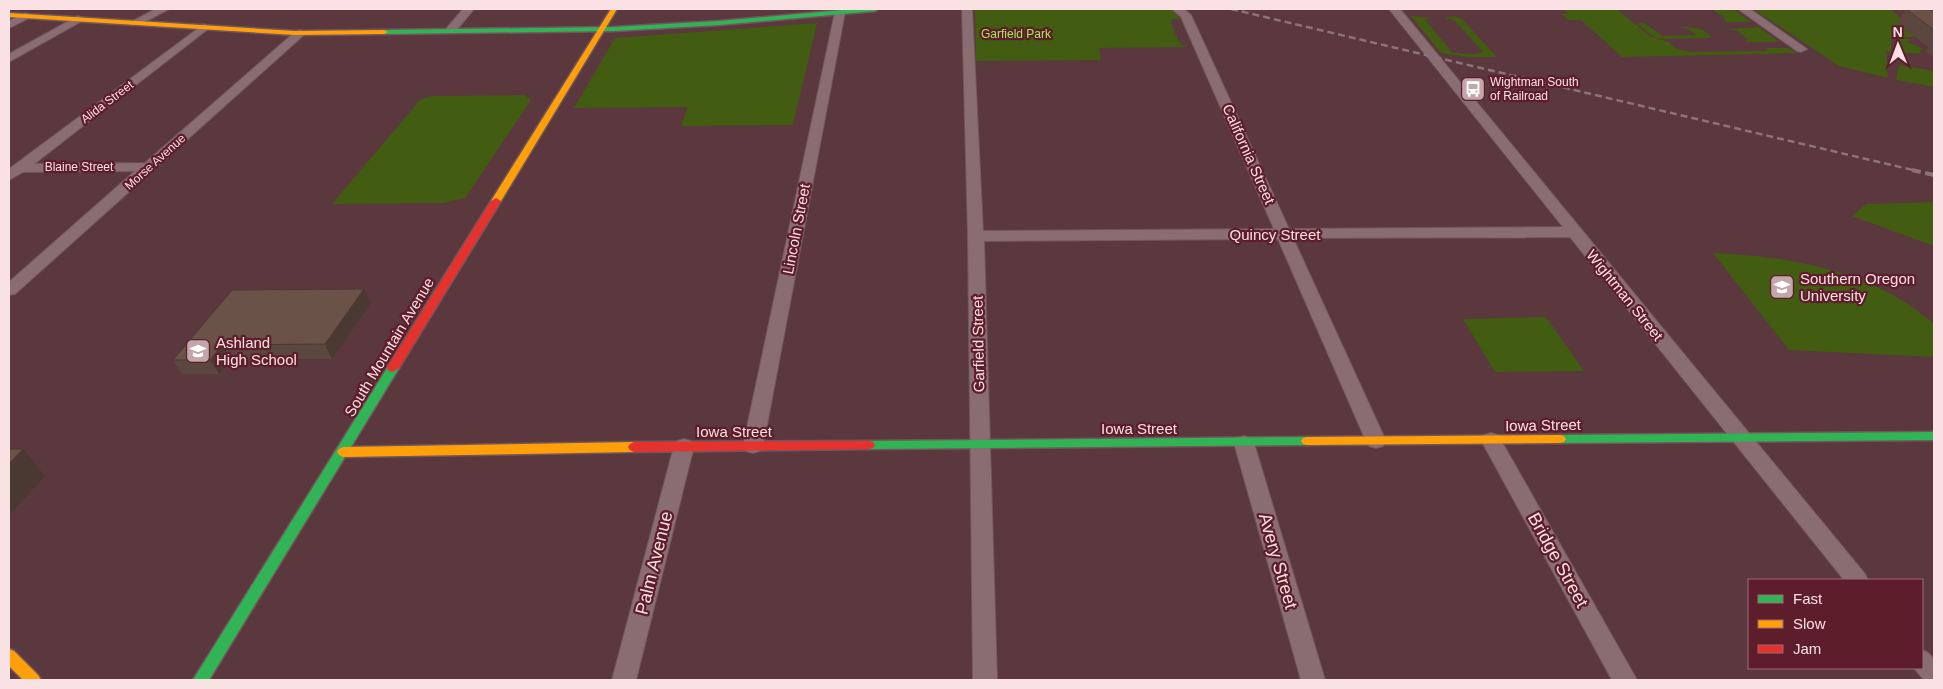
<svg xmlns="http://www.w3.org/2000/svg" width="1943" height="689" font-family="Arial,sans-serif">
  <rect width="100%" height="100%" fill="#5b373e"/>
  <path fill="#425c11" d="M975 9H1169L1175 12 1180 19H1172L1171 23 1179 42 1187 47 1099 48 1101 60 976 61Z
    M1564 9H1617L1651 37 1669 42 1677 49 1691 52 1769 51 1766 48H1788L1798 53 1622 57 1581 20H1568L1561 14 1568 13Z
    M1712 9H1733L1751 22H1727L1723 19 1725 18Z
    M1753 9H1890L1908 24H1898L1915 37 1891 38V52L1886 51 1888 78 1839 66Z
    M1411 16 1432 18 1425 20 1453 53 1475 54 1483 52 1454 20 1443 18 1455 16 1462 19 1497 57H1467L1441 53Z
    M817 23 793 125 681 126 688 107 574 108 615 38Z
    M1637 23H1644L1663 36 1696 35 1688 29 1677 27C1690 27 1704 26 1712 38L1661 39 1654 37Z
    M1759 27 1779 42H1746L1745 40H1749L1737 31 1728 29Z
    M1896 39H1909L1910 40 1907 42 1924 49 1920 50 1921 54 1896 52Z
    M1899 65 1934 71V87L1896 80Z
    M525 95 531 100 465 198 443 203 332 204 420 100 432 96Z
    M1934 202V246L1852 216 1866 204Z
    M1713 253C1790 256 1874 271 1934 324V357L1789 350Z
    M1546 317 1584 371 1495 372 1463 319Z"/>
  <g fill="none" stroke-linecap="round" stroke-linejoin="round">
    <defs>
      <path id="street" d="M156 9H169L139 25H131L129 23Z
        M463 9H474L454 33H446V29Z
        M840 9 845 12 763 446 760 451 753 453 746 451 743 446 835 12Z
        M962 9H972L983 231 1274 229 1181 17 1172 9H1184L1191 15 1289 229 1563 227 1389 9H1400L1865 574 1868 580H1844L1570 237 1293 238 1386 441 1383 446 1376 448 1369 446 1366 441 1278 239 984 241 997 680H973L968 236Z
        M1738 9H1750L1807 49 1801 52 1797 51Z
        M25 13 29 14V18L9 28V21Z
        M78 16 84 19 82 21 9 62V54Z
        M204 24 210 27 208 29 34 164 145 163 296 31 300 30 306 33 15 294 9 295V282L135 171 23 172 9 180V169Z
        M1491 433 1498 435 1637 680H1612L1481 440 1484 435Z
        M1244 436 1251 438 1254 443 1325 680H1301L1234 443 1237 438Z
        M684 439 691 441 694 446 636 680H612L674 446 677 441Z
        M1922 650C1937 655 1934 666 1934 680H1924L1914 668H1922Z"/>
      <path id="fast" d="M854 9H878L875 11 719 25 614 31 384 34 380 32 384 30 614 27 719 21Z
        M393 364 399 368 209 680H193L389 365Z
        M1934 432V440L1560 443 1556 442 1554 439 1556 436 1560 435Z
        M1307 437 1311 438 1313 441 1311 444 1307 445 869 449 865 448 863 445 865 442 869 441Z"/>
      <path id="slow" d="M611 9H617L501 201 496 204 493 203 491 201Z
        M9 13 295 31 384 30 388 32 384 34 295 35 9 17Z
        M1560 435 1564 436 1566 439 1564 442 1560 443 1307 445 1303 444 1301 441 1303 438 1307 437Z
        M634 442 638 444 640 447 638 450 634 452 343 457 339 455 337 452 339 449 343 447Z
        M9 649 14 651 38 675 41 680H23L9 666Z"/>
      <path id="jam" d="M496 198 501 201 399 368 393 372 389 371 387 368 491 201Z
        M869 441 873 442 875 445 873 448 869 449 634 452 630 450 628 447 630 444 634 442Z"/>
    </defs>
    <use href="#street" stroke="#72565c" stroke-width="2"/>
    <use href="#fast" stroke="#72565c" stroke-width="3"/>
    <use href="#slow" stroke="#72565c" stroke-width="3"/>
    <use href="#jam" stroke="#72565c" stroke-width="3"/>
    <use href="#street" fill="#896d72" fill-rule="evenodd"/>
    <use href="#fast" fill="#30b455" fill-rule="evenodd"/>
    <use href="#slow" fill="#ff9f0a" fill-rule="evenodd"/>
    <use href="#jam" fill="#e5322d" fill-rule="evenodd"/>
    <path stroke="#8d7379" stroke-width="2.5" stroke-dasharray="7 4" stroke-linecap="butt" d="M1231 9 1917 171"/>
    <path stroke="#8d7379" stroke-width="4" stroke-dasharray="9 4.5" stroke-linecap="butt" d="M1912 170 1934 175"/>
  </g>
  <path fill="#5b473f" d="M1906 9 1934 10V57L1926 51 1928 47 1897 23Z
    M232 290 371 303 332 359H231L219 374H182L173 360Z"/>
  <path fill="#4a3933" d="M364 289 371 303 332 359 325 344Z
    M222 345 231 359 219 374 210 360Z
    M23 449 45 476 9 515V464Z"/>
  <path fill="#6a5249" stroke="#4a3933" d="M1906 9 1934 10V30Z
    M364 289 325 344 222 345 210 360H173L232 290Z
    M9 449H23L9 464Z"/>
  <defs>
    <symbol id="bus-square" viewBox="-11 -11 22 22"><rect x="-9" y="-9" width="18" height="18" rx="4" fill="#c2a6a9" stroke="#5e1d2b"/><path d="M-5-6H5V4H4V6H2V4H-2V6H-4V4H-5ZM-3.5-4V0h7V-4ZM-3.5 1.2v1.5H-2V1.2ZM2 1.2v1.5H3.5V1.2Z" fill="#fff"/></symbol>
    <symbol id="university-square" viewBox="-11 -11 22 22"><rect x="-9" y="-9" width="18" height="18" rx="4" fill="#c2a6a9" stroke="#5e1d2b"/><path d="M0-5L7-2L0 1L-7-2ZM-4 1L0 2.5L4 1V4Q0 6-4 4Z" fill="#fff"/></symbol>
    <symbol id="school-square" viewBox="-11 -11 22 22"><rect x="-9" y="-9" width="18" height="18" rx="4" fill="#c2a6a9" stroke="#5e1d2b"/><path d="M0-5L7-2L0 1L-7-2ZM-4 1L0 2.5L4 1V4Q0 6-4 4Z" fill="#fff"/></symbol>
  </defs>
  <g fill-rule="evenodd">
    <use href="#bus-square" x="1459" y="75" width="28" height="28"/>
    <use href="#university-square" x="1768" y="273" width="28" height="28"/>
    <use href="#school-square" x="184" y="337" width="28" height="28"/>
  </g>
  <g text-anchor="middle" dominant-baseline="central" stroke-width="4.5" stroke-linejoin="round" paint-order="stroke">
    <g font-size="12" fill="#a5e957" stroke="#5e1d2b">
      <text x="1016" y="34">Garfield Park</text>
    </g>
    <g font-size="12" fill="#fae1e3" stroke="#5e1d2b" text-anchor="start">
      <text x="1490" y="82">Wightman South<tspan x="1490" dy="14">of Railroad</tspan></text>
    </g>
    <g font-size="12" fill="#fae1e3" stroke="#5e1d2b">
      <text transform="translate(107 102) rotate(-37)">Alida Street</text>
      <text transform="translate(155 162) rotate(-42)">Morse Avenue</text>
      <text x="79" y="167">Blaine Street</text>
    </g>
    <g font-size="15" fill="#fae1e3" stroke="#5e1d2b">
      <text transform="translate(1249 154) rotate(66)">California Street</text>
      <text transform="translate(796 229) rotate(-79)">Lincoln Street</text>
      <text x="1275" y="234">Quincy Street</text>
      <text transform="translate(1625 295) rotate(51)">Wightman Street</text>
      <text transform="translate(978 344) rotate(-91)">Garfield Street</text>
      <text transform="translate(389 347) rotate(-59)">South Mountain Avenue</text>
      <text transform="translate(1543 425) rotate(-1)">Iowa Street</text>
      <text x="1139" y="428">Iowa Street</text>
      <text x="734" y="431">Iowa Street</text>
    </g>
    <g font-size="15" fill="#fae1e3" stroke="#5e1d2b" text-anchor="start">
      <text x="1800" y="278">Southern Oregon<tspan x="1800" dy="17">University</tspan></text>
      <text x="216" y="342">Ashland<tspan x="216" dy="17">High School</tspan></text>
    </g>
    <g font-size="18" fill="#fae1e3" stroke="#5e1d2b">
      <text transform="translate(1558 560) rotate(61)">Bridge Street</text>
      <text transform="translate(1278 561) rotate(74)">Avery Street</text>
      <text transform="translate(654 563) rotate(-76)">Palm Avenue</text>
    </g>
  </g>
  <rect width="1943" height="689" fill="none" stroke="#fae1e3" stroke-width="20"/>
  <rect x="1748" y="579" width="175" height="90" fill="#5e1d2b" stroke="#9c6b75"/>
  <rect x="1758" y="595" width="25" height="8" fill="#30b455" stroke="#9c6b75"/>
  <text x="1793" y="604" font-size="15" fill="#fae1e3">Fast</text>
  <rect x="1758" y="620" width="25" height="8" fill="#ff9f0a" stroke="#9c6b75"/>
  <text x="1793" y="629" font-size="15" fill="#fae1e3">Slow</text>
  <rect x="1758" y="645" width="25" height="8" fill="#e5322d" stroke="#9c6b75"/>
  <text x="1793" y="654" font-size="15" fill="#fae1e3">Jam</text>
  <g transform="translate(1898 45) rotate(359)" stroke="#5e1d2b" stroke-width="4" paint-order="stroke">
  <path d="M0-4L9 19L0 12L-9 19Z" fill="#fae1e3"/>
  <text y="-8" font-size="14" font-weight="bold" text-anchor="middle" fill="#fae1e3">N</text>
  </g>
</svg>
